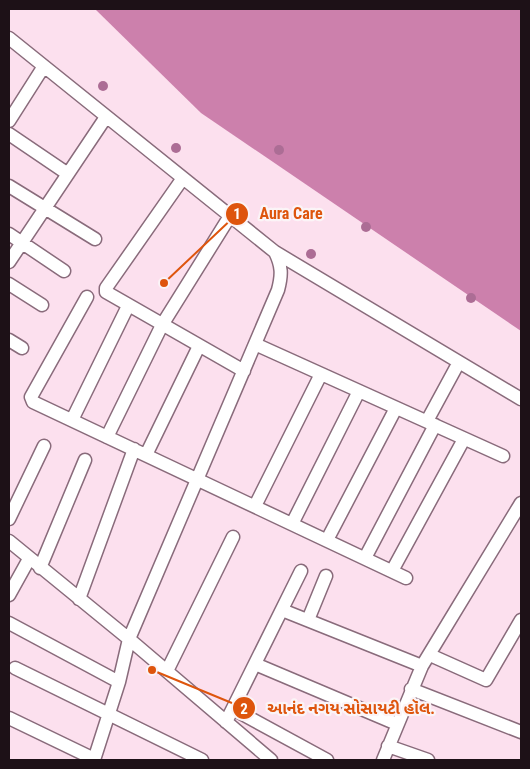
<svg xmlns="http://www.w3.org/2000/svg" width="530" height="769" font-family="'Roboto Condensed','Noto Sans Gujarati',sans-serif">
  <rect width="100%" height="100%" fill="#fce0ee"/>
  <path fill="#cc80ac" d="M95 9H521V331L201 113Z"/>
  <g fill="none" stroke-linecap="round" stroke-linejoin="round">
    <defs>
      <path id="minor" d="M9 38 275 252 521 399
        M9 121 44 66
        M9 134 68 174
        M183 178 106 288V292L244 371
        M9 186 95 239
        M9 234 64 271
        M9 262 106 117
        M9 284 42 305
        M87 297 31 397 33 402 406 578
        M9 340 22 348
        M255 344 503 456
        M72 420 128 306
        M427 421 459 362
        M107 437 162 325 230 216
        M146 455 199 346
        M255 506 321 374
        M9 519 44 446
        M292 524 359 391
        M327 540 396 408
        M9 541 129 639 271 760
        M365 558 435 425
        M40 568 85 460
        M392 571 464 439
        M9 595 29 559
        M79 599 134 449
        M282 610 422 666
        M308 620 326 576
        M9 623 119 682
        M430 655 486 680 521 620
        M255 664 397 724
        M15 668 202 760
        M167 671 233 537
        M411 689 521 732
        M233 709 327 760
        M9 718 94 759
        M226 722 301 571
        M388 746 428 760
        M94 760 119 682 129 639 278 290C282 275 282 266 275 252
        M383 760 422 666 521 503"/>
    </defs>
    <use href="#minor" stroke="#896b7b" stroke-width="15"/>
    <use href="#minor" stroke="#fff" stroke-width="12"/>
  </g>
  <g fill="#ac6d95">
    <circle cx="103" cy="86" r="5"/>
    <circle cx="176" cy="148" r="5"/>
    <circle cx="279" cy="150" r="5"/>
    <circle cx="366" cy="227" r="5"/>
    <circle cx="311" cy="254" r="5"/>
    <circle cx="471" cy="298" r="5"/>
  </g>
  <path fill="none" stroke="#de550d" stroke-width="2" d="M164 283L237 214M152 670L244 708"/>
  <g fill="#de550d" stroke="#fbf4f7" stroke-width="2">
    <circle cx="164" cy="283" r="5"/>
    <circle cx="152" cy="670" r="5"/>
    <circle cx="237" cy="214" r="12"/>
    <circle cx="244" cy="708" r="12"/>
  </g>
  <g font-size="15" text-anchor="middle" font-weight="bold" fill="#fff">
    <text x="237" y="219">1</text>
    <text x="244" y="714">2</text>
  </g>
  <g font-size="16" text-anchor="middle" font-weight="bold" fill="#de550d" stroke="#fbf4f7" stroke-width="4.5" stroke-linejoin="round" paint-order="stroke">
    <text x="291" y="219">Aura Care</text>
    <text x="351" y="714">આનંદ નગય સોસાયટી હૉલ.</text>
  </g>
  <rect width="530" height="769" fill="none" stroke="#1d1117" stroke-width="20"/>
</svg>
